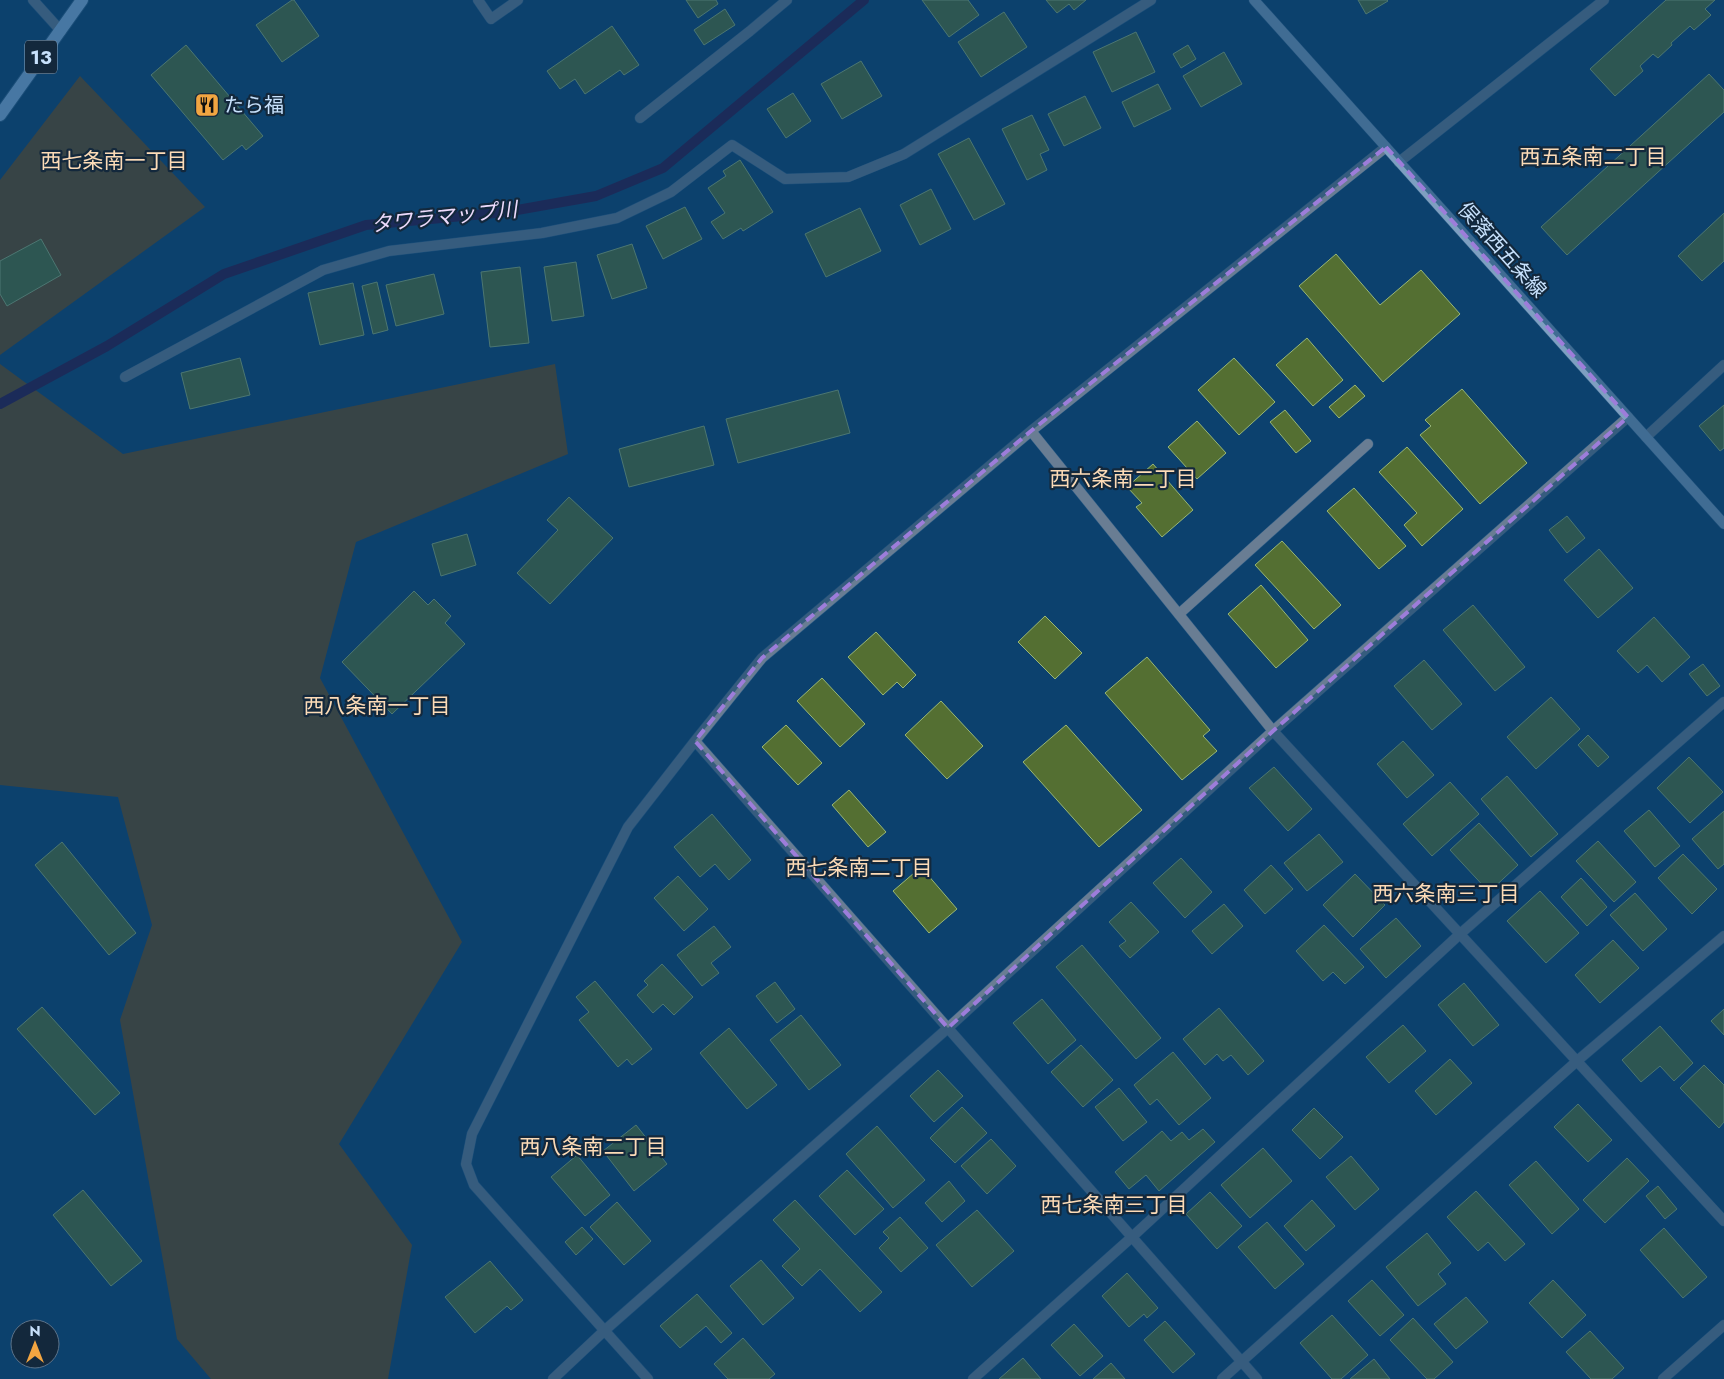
<svg xmlns="http://www.w3.org/2000/svg" width="1724" height="1379" font-family="Jost,'Noto Sans JP',sans-serif">
  <rect width="100%" height="100%" fill="#0c416e"/>
  <path fill="#6c4718" d="M80 76 205 207 0 355V180Z
    M0 364 123 454 555 364 568 454 356 542 320 678 462 942 339 1144 412 1245 388 1379H211L177 1339 120 1020 152 925 118 797 0 785Z"/>
  <g fill="none" stroke-linecap="round" stroke-linejoin="round">
    <path stroke="#2e1141" stroke-width="10" d="M0 404 107 346 224 274 366 225 506 212 596 196 663 168 864 0"/>
  </g>
  <path fill="#546f32" stroke="#98b676" d="M292 0H294L319 36 282 62 256 25Z
    M686 0H716L718 4 698 18Z
    M922 0H968L979 15 949 37Z
    M1046 0H1086L1074 10 1069 4 1057 13Z
    M1358 0H1387L1388 1 1366 14Z
    M1666 0H1715L1705 9 1711 15 1694 30 1690 26 1671 43 1672 45 1658 58 1653 54 1640 66 1643 71 1615 96 1590 69Z
    M725 9 735 25 704 45 694 30Z
    M1004 12 1027 47 981 77 958 42Z
    M612 26 639 65 624 75 620 70 585 94 575 79 560 89 547 71Z
    M1136 32 1155 72 1112 92 1093 52Z
    M186 45 263 136 246 150 242 145 223 160 151 75Z
    M1188 45 1196 59 1181 68 1173 54Z
    M1224 52 1242 84 1201 107 1183 76Z
    M861 61 882 96 842 119 821 84Z
    M1709 74 1724 90V112L1567 255 1541 227Z
    M1158 84 1171 109 1134 127 1122 102Z
    M793 93 811 121 786 138 767 109Z
    M1085 96 1101 128 1064 146 1048 114Z
    M1032 115 1049 150 1040 154 1047 170 1027 180 1002 129Z
    M969 138 1005 204 974 220 938 154Z
    M740 160 773 212 743 231 741 228 723 239 711 222 725 213 708 188 726 176 723 171Z
    M931 189 951 229 920 245 900 205Z
    M685 207 702 239 663 259 646 226Z
    M860 208 881 251 826 277 805 234Z
    M1724 213V261L1702 281 1678 256Z
    M41 239 61 275 7 306 0 294V261Z
    M632 244 647 288 612 299 597 255Z
    M1336 254 1380 305 1421 270 1460 314 1383 382 1299 286Z
    M576 262 584 316 552 321 544 267Z
    M520 267 529 343 490 347 481 272Z
    M434 274 444 314 396 326 386 285Z
    M377 282 388 330 373 334 362 286Z
    M353 283 364 335 320 345 308 293Z
    M1307 338 1343 380 1313 406 1276 365Z
    M240 358 250 395 190 409 181 373Z
    M1234 358 1275 402 1239 435 1198 390Z
    M1355 385 1365 396 1339 418 1329 407Z
    M1462 389 1527 463 1480 504 1420 435 1431 426 1425 420Z
    M838 390 850 433 738 463 726 419Z
    M1724 405V448L1720 451 1699 426Z
    M1285 410 1311 441 1296 453 1270 422Z
    M1197 421 1226 453 1197 479 1168 447Z
    M704 426 714 465 629 487 619 449Z
    M1407 447 1463 509 1422 546 1404 525 1417 513 1379 472Z
    M1153 464 1193 510 1162 537 1136 507 1142 503 1127 487Z
    M1354 488 1406 546 1379 569 1327 511Z
    M569 497 613 538 550 604 517 573 558 530 547 520Z
    M1567 516 1585 538 1567 553 1549 530Z
    M467 534 476 565 441 576 432 544Z
    M1282 541 1341 605 1314 629 1255 565Z
    M1599 549 1633 588 1598 618 1564 580Z
    M1261 585 1308 640 1276 668 1228 614Z
    M414 591 428 605 434 599 451 616 445 623 465 644 392 714 342 662Z
    M1473 605 1525 667 1495 691 1443 630Z
    M1045 616 1082 653 1055 679 1018 642Z
    M1654 617 1690 657 1662 682 1647 665 1638 673 1617 651Z
    M876 632 916 675 903 688 897 682 883 695 848 657Z
    M1147 657 1210 730 1203 736 1217 751 1182 780 1105 693Z
    M1424 660 1462 704 1432 730 1394 686Z
    M1703 664 1720 686 1707 696 1689 674Z
    M822 678 865 724 840 747 797 701Z
    M1551 697 1580 729 1536 769 1507 737Z
    M941 701 983 746 947 779 905 735Z
    M786 725 822 763 798 785 762 747Z
    M1066 725 1142 810 1099 847 1023 762Z
    M1588 735 1609 757 1598 767 1578 745Z
    M1403 741 1434 775 1407 798 1377 764Z
    M1689 757 1723 792 1690 823 1657 788Z
    M1274 767 1312 809 1288 831 1249 788Z
    M1507 776 1558 834 1531 857 1481 799Z
    M1450 782 1479 814 1432 856 1403 824Z
    M849 790 886 832 868 847 832 805Z
    M1649 810 1680 846 1655 867 1624 831Z
    M1724 811V864L1718 869 1692 839Z
    M712 814 751 860 729 880 715 864 700 877 674 847Z
    M1479 823 1518 865 1489 892 1450 850Z
    M1319 834 1343 862 1307 891 1284 863Z
    M1598 841 1636 882 1614 902 1576 861Z
    M62 842 136 933 109 955 35 865Z
    M1683 854 1717 889 1692 914 1658 878Z
    M1181 858 1212 892 1185 918 1153 883Z
    M1271 865 1293 889 1265 914 1244 890Z
    M921 867 957 909 929 933 893 891Z
    M1355 874 1385 905 1353 937 1323 905Z
    M678 876 708 909 684 931 654 898Z
    M1581 878 1607 907 1587 926 1561 897Z
    M1540 891 1579 933 1546 963 1507 921Z
    M1635 893 1667 929 1643 951 1610 915Z
    M1131 902 1159 932 1130 958 1119 946 1126 941 1109 922Z
    M1224 904 1243 926 1212 954 1192 931Z
    M1396 918 1421 946 1386 978 1360 949Z
    M1324 925 1364 967 1345 984 1333 972 1323 981 1296 951Z
    M714 926 731 947 711 963 719 973 702 986 677 955Z
    M1613 940 1639 968 1600 1003 1575 975Z
    M1082 945 1161 1038 1136 1059 1056 967Z
    M662 964 693 997 674 1015 663 1004 653 1013 637 995 648 985 644 981Z
    M595 981 652 1049 632 1065 627 1059 618 1067 579 1020 589 1012 576 997Z
    M775 982 795 1009 777 1023 756 996Z
    M1464 983 1499 1025 1473 1046 1438 1005Z
    M1042 999 1076 1040 1048 1064 1013 1023Z
    M42 1007 120 1093 95 1115 17 1029Z
    M1219 1008 1264 1061 1248 1075 1231 1055 1223 1061 1217 1054 1205 1065 1183 1039Z
    M1724 1009V1035L1711 1021Z
    M801 1015 841 1065 809 1090 770 1040Z
    M1403 1025 1426 1051 1389 1083 1366 1057Z
    M1660 1026 1693 1063 1674 1081 1660 1066 1641 1082 1622 1060Z
    M729 1028 777 1085 747 1109 700 1053Z
    M1081 1045 1113 1080 1083 1107 1051 1072Z
    M1173 1052 1211 1098 1179 1125 1157 1099 1150 1105 1134 1085Z
    M1450 1059 1472 1083 1436 1115 1415 1091Z
    M1704 1065 1724 1085V1122L1719 1128 1680 1088Z
    M938 1070 963 1096 934 1122 910 1096Z
    M1119 1088 1147 1122 1123 1141 1095 1107Z
    M1578 1104 1612 1140 1588 1162 1554 1127Z
    M962 1107 987 1133 955 1163 930 1138Z
    M1314 1108 1343 1137 1320 1159 1292 1130Z
    M636 1125 667 1164 634 1191 603 1151Z
    M877 1126 925 1180 893 1208 846 1154Z
    M1203 1129 1215 1142 1159 1191 1146 1175 1129 1189 1115 1172 1162 1131 1171 1141 1182 1132 1189 1140Z
    M991 1139 1016 1166 987 1194 961 1166Z
    M1263 1148 1292 1181 1250 1218 1221 1185Z
    M577 1155 610 1195 585 1216 551 1177Z
    M1351 1156 1379 1189 1355 1210 1326 1177Z
    M1627 1158 1649 1181 1605 1223 1583 1200Z
    M1536 1161 1579 1209 1552 1234 1509 1185Z
    M847 1170 884 1209 855 1235 819 1196Z
    M949 1181 965 1201 942 1222 925 1203Z
    M1658 1186 1677 1209 1665 1219 1646 1196Z
    M83 1190 142 1261 111 1286 53 1215Z
    M1476 1191 1525 1244 1505 1261 1488 1242 1478 1251 1447 1217Z
    M1210 1192 1242 1226 1217 1249 1186 1214Z
    M795 1200 882 1292 860 1312 820 1269 802 1286 782 1266 800 1249 773 1220Z
    M1312 1200 1335 1226 1306 1251 1284 1226Z
    M617 1202 651 1241 624 1265 590 1227Z
    M977 1210 1014 1251 972 1287 936 1245Z
    M900 1217 928 1248 901 1272 879 1248 889 1238 883 1232Z
    M1267 1222 1304 1264 1275 1289 1238 1247Z
    M582 1227 593 1239 576 1255 565 1242Z
    M1664 1228 1707 1277 1683 1298 1640 1250Z
    M1427 1233 1451 1263 1438 1274 1446 1284 1418 1306 1386 1267Z
    M761 1260 794 1298 763 1325 730 1286Z
    M490 1261 523 1300 511 1310 507 1306 475 1333 445 1297Z
    M1127 1273 1158 1308 1147 1318 1144 1314 1129 1327 1102 1296Z
    M1372 1280 1404 1315 1380 1336 1348 1301Z
    M1553 1280 1586 1315 1562 1338 1529 1303Z
    M697 1294 732 1333 721 1343 706 1326 680 1348 660 1326Z
    M1466 1297 1488 1322 1456 1349 1434 1324Z
    M1332 1315 1368 1355 1341 1379H1332L1300 1343Z
    M1413 1318 1453 1362 1434 1379H1427L1390 1340Z
    M1165 1321 1195 1354 1173 1373 1144 1340Z
    M1074 1324 1103 1356 1080 1376 1051 1345Z
    M1590 1331 1624 1368 1612 1379H1591L1566 1352Z
    M743 1338 775 1374 769 1379H728L714 1364Z
    M1023 1358 1041 1379H999Z
    M1374 1359 1390 1379H1350Z
    M1111 1363 1125 1379H1093Z"/>
  <g fill="none" stroke-linecap="round" stroke-linejoin="round">
    <defs>
      <path id="lane" d="M478 0 491 19 518 0
        M640 118 750 31 787 0
        M125 377 323 270 389 251 542 233 617 218 671 192 732 145 785 179 848 177 904 154 1151 0
        M1179 614 1368 444
        M973 1379 1132 1237 1460 934 1724 702"/>
      <path id="street" d="M33 0 61 31
        M1399 162 1604 0
        M1031 431 1273 731 1724 1221
        M1646 437 1724 365
        M695 741 1257 1379
        M553 1379 604 1331 948 1028 1273 731 1628 417
        M648 1379 474 1185 466 1164 472 1134 628 827 695 741 762 658 1031 431 1386 147
        M1222 1379 1577 1061 1724 936
        M1663 1379 1724 1325"/>
      <path id="secondary" d="M1254 0 1724 524"/>
      <path id="primary" d="M0 115 82 0"/>
    </defs>
    <use href="#lane" stroke="#2e5e88" stroke-width="11"/>
    <use href="#street" stroke="#2e5e88" stroke-width="11"/>
    <use href="#secondary" stroke="#2e5e88" stroke-width="11"/>
    <use href="#primary" stroke="#2e5e88" stroke-width="14"/>
    <use href="#lane" stroke="#697d93" stroke-width="10"/>
    <use href="#street" stroke="#697d93" stroke-width="10"/>
    <use href="#secondary" stroke="#7e9fc1" stroke-width="10"/>
    <use href="#primary" stroke="#8fb9e4" stroke-width="12"/>
  </g>
  <path d="M0 0H1724V1379H0ZM1386 147 1628 417 1273 731 948 1028 695 741 762 658 1031 431Z" fill="#0c416e" fill-opacity=".55" fill-rule="evenodd"/>
  <path fill="none" stroke="#9d7dda" stroke-width="4" stroke-dasharray="10 6" stroke-linejoin="round" d="M1386 147 1628 417 1273 731 948 1028 695 741 762 658 1031 431Z"/>
  <defs>
    <symbol id="restaurant-square" viewBox="-11 -11 22 22"><rect x="-9" y="-9" width="18" height="18" rx="4" fill="#f2a541" stroke="#13283c"/><path d="M-5-6h1v4h1v-4h1v4h1v-4h1v5L-1.5 .5V6h-2V.5L-5-1ZM5-6V6H3V1.5H1.5Q1.5-4 5-6Z" fill="#111"/></symbol>
  </defs>
  <g fill-rule="evenodd">
    <use href="#restaurant-square" x="193" y="91" width="28" height="28"/>
  </g>
  <g text-anchor="middle" dominant-baseline="central" stroke-width="4.5" stroke-linejoin="round" paint-order="stroke">
    <rect fill="#13283c" stroke="#91aac2" stroke-width="1" x="25" y="40.5" width="32" height="33" rx="4"/>
    <g font-size="19" font-weight="bold" fill="#c7e1fc">
      <text x="41" y="57">13</text>
    </g>
    <g font-size="20" fill="#c7e1fc" stroke="#13283c" text-anchor="start">
      <text x="224" y="105">たら福</text>
    </g>
    <g font-size="20" fill="#c7e1fc" stroke="#13283c">
      <text transform="translate(1502 250) rotate(48)">俣落西五条線</text>
    </g>
    <g font-size="21" fill="#fcdbb7" stroke="#13283c">
      <text x="1593" y="157">西五条南二丁目</text>
      <text x="114" y="161">西七条南一丁目</text>
      <text x="1123" y="479">西六条南二丁目</text>
      <text x="377" y="706">西八条南一丁目</text>
      <text x="859" y="868">西七条南二丁目</text>
      <text x="1446" y="894">西六条南三丁目</text>
      <text x="593" y="1147">西八条南二丁目</text>
      <text x="1114" y="1205">西七条南三丁目</text>
    </g>
    <g font-size="21" font-style="italic" fill="#eddbfc" stroke="#13283c">
      <text transform="translate(444 217) rotate(-6)">タワラマップ川</text>
    </g>
  </g>
  <g transform="translate(35 1344)"><circle r="24" fill="#13283c" stroke="#5b7289"/>
  <path d="M0-4L9 19L0 12L-9 19Z" fill="#f2a541"/>
  <text y="-8" font-size="14" font-weight="bold" text-anchor="middle" fill="#c7e1fc">N</text>
  </g>
</svg>
